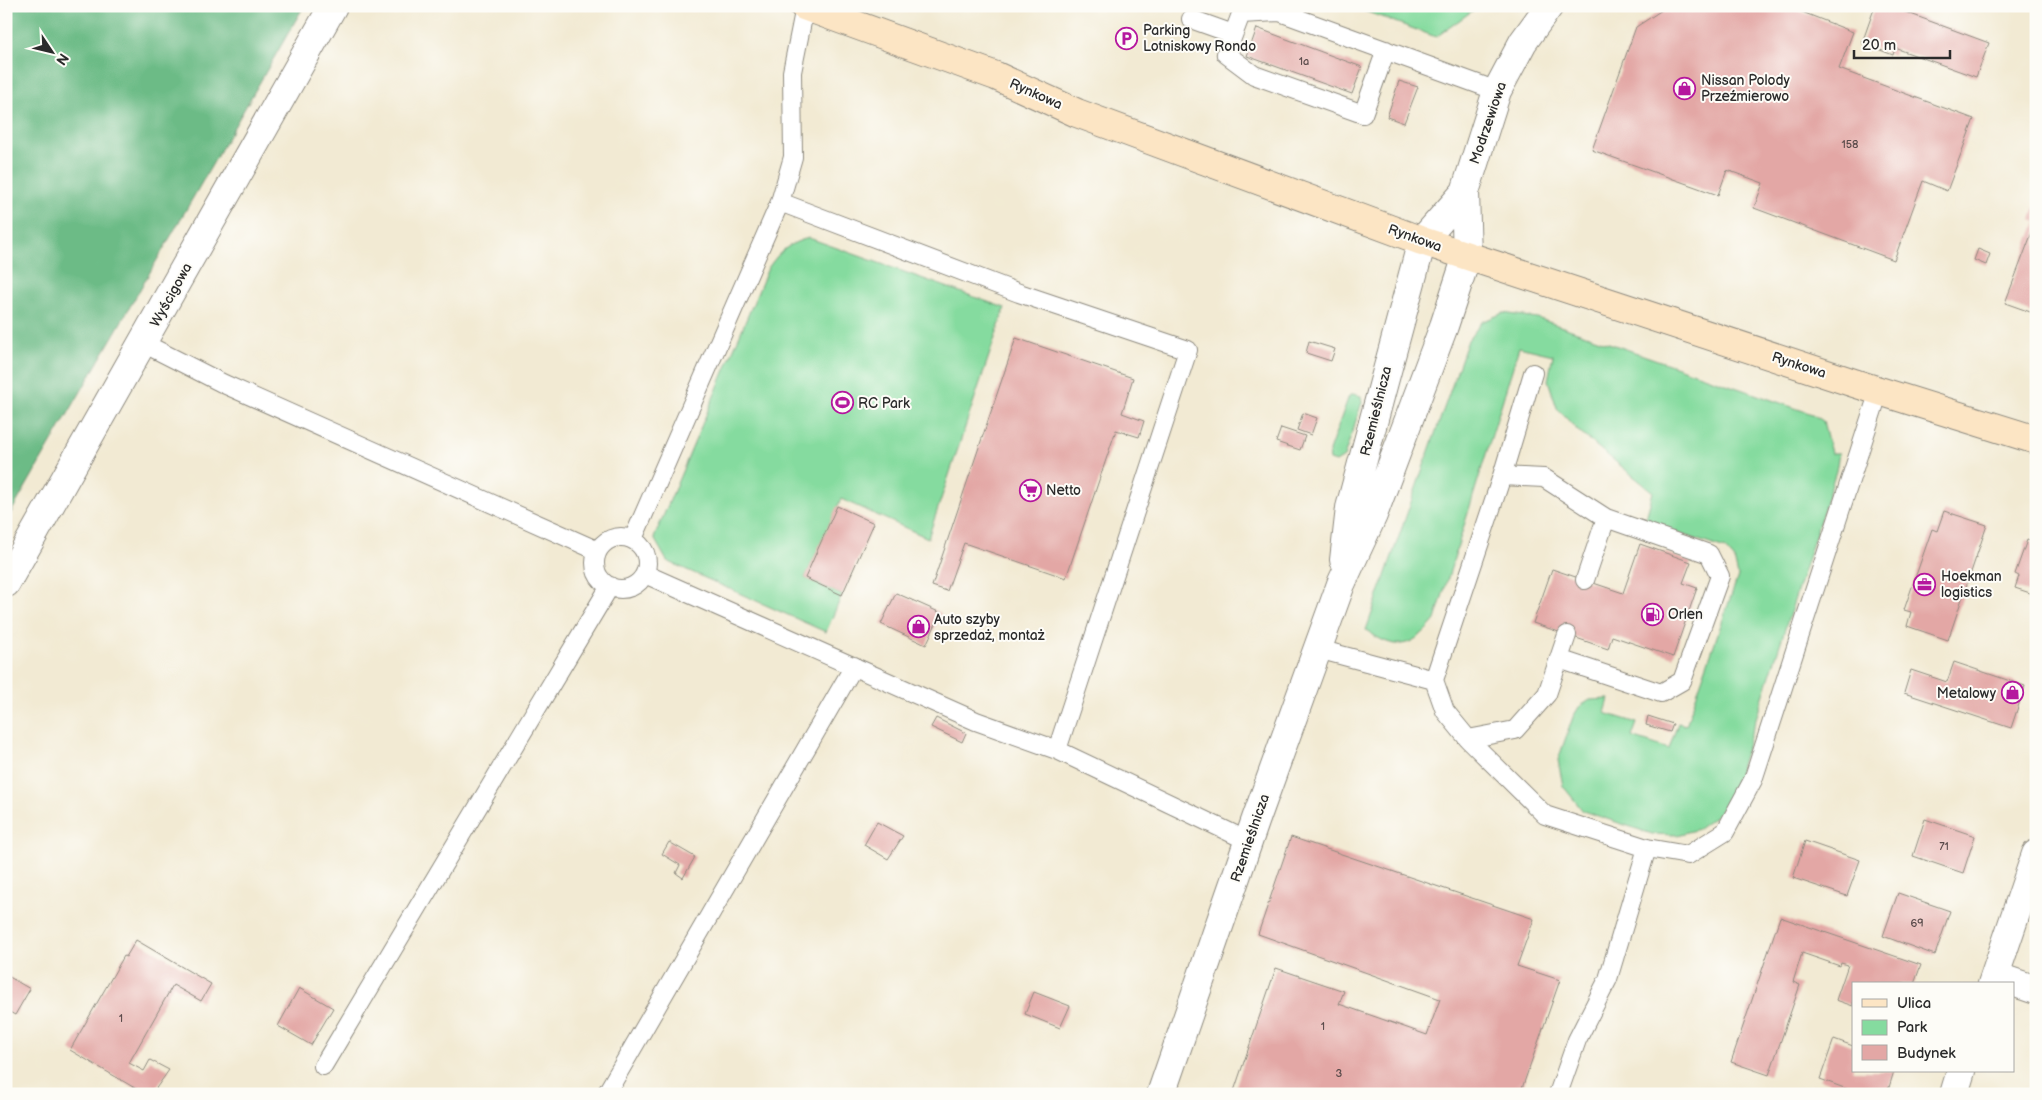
<svg xmlns="http://www.w3.org/2000/svg" width="2042" height="1100" font-family="'Balsamiq Sans',sans-serif">
  <rect width="100%" height="100%" fill="#fdfcf7"/>
  <filter id="ink" filterUnits="userSpaceOnUse"><feTurbulence type="fractalNoise" baseFrequency=".02" numOctaves="2"/><feDisplacementMap in="SourceGraphic" scale="10" xChannelSelector="R" yChannelSelector="G"/><feConvolveMatrix kernelMatrix="1 2 1 2 8 2 1 2 1" color-interpolation-filters="sRGB"/></filter>
  <filter id="wash" filterUnits="userSpaceOnUse"><feTurbulence type="fractalNoise" baseFrequency=".0096" numOctaves="4" result="noise"/><feDisplacementMap in="SourceGraphic" scale="20" xChannelSelector="R" yChannelSelector="G"/><feGaussianBlur stdDeviation="1.12" result="paint"/><feColorMatrix in="noise" values="0 0 0 0 0 0 0 0 0 0 0 0 0 0 0 0 0 1.4 0 .05"/><feComposite in="paint" operator="in"/></filter>
  <g filter="url(#wash)">
    <rect width="100%" height="100%" fill="#f2ead3"/>
    <path fill="#85db9f" stroke="#588365" d="M1351 6H1479L1436 37Z
      M809 238 1005 308 928 538 841 499 805 578 842 595 826 632 667 561 654 538 768 268C780 251 789 243 809 238Z
      M1503 313 1537 318 1812 414 1823 421 1831 453H1839L1836 471 1731 796 1716 816 1698 829 1677 835 1652 834 1583 811 1563 786 1558 760 1573 717 1579 707 1590 700 1609 699 1605 713 1637 723 1632 737 1669 749 1678 723 1686 725 1738 576 1734 559 1725 549 1645 522 1653 492 1579 432 1557 408 1548 380 1553 355 1519 347 1435 620C1412 648 1396 652 1366 630L1468 340 1482 322Z
      M1353 394 1361 396 1362 402 1344 457 1336 462 1330 460 1329 451 1349 396Z"/>
    <path fill="#6cbb86" stroke="#4c7358" d="M6 6H304L6 521Z"/>
    <g id="blocks">
      <path fill="#e3a7a5" d="M1668 6H1787L1853 32 1839 69 1974 119 1947 191 1923 181 1894 260 1754 208 1763 183 1727 170 1718 195 1592 150 1636 27Z
        M1875 6H1889L1989 43 1976 77 1895 48 1893 55 1862 43Z
        M1257 28 1362 67 1352 94 1247 56Z
        M1399 81 1418 87 1404 123 1387 117Z
        M2035 207 2036 208V222L2031 220Z
        M2036 222V314L2005 303Z
        M1978 249 1990 254 1986 265 1974 260Z
        M1016 338 1133 378 1122 413 1144 421 1139 437 1116 430 1066 578 964 543 947 591 932 586Z
        M1309 341 1335 349 1331 361 1306 353Z
        M1303 413 1317 418 1311 435 1297 430Z
        M1281 428 1305 436 1300 450 1276 442Z
        M837 506 874 523 842 595 805 578Z
        M1944 511 1987 525 1948 640 1907 626 1911 612 1904 610 1932 529 1937 531Z
        M2027 540 2036 543V595L2015 588 2019 576 2015 574Z
        M1640 544 1691 562 1683 583 1697 588 1673 657 1612 636 1608 649 1533 623 1552 569 1623 593Z
        M896 593 941 613 926 645 881 624Z
        M1954 662 2025 686 2011 728 1904 693 1911 670 1947 682Z
        M1648 716 1673 724 1670 732 1646 725Z
        M936 718 966 733 962 742 931 727Z
        M1925 819 1975 836 1963 873 1913 856Z
        M877 822 903 836 888 859 864 845Z
        M1291 837 1534 919 1517 966 1560 980 1520 1094H1233L1276 968 1344 991 1339 1004 1427 1035 1440 999 1258 934Z
        M1805 841 1860 860 1847 896 1793 878Z
        M669 842 695 857 683 878 676 873 680 865 662 854Z
        M1898 893 1950 911 1935 955 1883 936Z
        M1780 917 1921 965 1914 984H1853V1006L1836 1000 1848 965 1841 963 1840 966 1802 953 1793 982 1800 985 1769 1075 1731 1062Z
        M136 940 211 984 201 1001 173 985 129 1063 144 1071 150 1060 169 1070 152 1094H145L70 1050 124 956 126 957Z
        M6 975 30 989 15 1015 6 1010Z
        M299 988 333 1008 311 1045 278 1026Z
        M1034 992 1070 1006 1060 1028 1025 1014Z
        M1834 1039 1853 1046V1071H1894L1887 1094H1861L1850 1090V1092L1846 1091 1847 1089 1820 1079Z"/>
    </g>
  </g>
  <g filter="url(#ink)">
    <use href="#blocks" fill-opacity="0" stroke="#8e8a7f" stroke-width="1"/>
    <g fill="none" stroke-linecap="round" stroke-linejoin="round">
      <defs>
        <path id="lane" d="M805 7 792 72 793 157 780 202 1019 293 1188 350 1057 750 1248 841
          M1191 19 1233 34
          M1386 50 1363 114 1254 75 1226 54 1241 14 1280 12 1497 91
          M143 343 224 384 598 551
          M1502 476 1533 373
          M595 563a26 26 0 1 1 52 0a26 26 0 1 1-52 0Z
          M633 539 780 202
          M645 574 976 721 1057 750
          M1567 635 1547 694 1515 730 1468 739 1445 711 1434 680 1502 476 1544 478 1606 518 1585 580
          M1318 649 1434 680
          M1559 659 1661 693 1682 681 1720 576 1709 554 1606 518
          M1468 739 1545 815 1647 848 1688 855 1725 832 1753 780 1879 391
          M323 1066 610 586
          M606 1094 854 666
          M1558 1094 1577 1040 1608 979 1647 848"/>
        <path id="street" d="M1344 560 1350 508 1422 241 1465 192
          M6 583 333 6
          M1995 976 2036 990
          M1992 984 2036 854
          M1161 1094 1256 819 1341 584 1373 515 1444 326 1467 256 1465 192 1497 91 1523 42 1549 6
          M1954 1094 1961 1071"/>
        <path id="secondary" d="M804 6 996 76 1077 113 1422 241 1857 384 2036 440"/>
      </defs>
      <use href="#lane" stroke="#8e8a7f" stroke-width="20"/>
      <use href="#street" stroke="#8e8a7f" stroke-width="30"/>
      <use href="#secondary" stroke="#8e8a7f" stroke-width="30"/>
      <use href="#lane" stroke="#fff" stroke-width="18"/>
      <use href="#street" stroke="#fff" stroke-width="28"/>
      <use href="#secondary" stroke="#fce5c4" stroke-width="28"/>
    </g>
  </g>
  <defs>
    <symbol id="parking-ring" viewBox="-11 -11 22 22"><circle r="9.5" fill="#fdfcf7" stroke="#b5179e" stroke-width="1.5"/><path d="M-3.5-5.5H1a3.5 3.5 0 0 1 0 7H-1V5.5H-3.5ZM-1-3.4V-.6H.8a1.4 1.4 0 0 0 0-2.8Z" fill="#b5179e"/></symbol>
    <symbol id="shop-ring" viewBox="-11 -11 22 22"><circle r="9.5" fill="#fdfcf7" stroke="#b5179e" stroke-width="1.5"/><path d="M-5-2.5h2.3a2.7 3.5 0 0 1 5.4 0H5L5.5 6h-11ZM-1.5-2.5h3a1.5 2.3 0 0 0-3 0Z" fill="#b5179e"/></symbol>
    <symbol id="stadium-ring" viewBox="-11 -11 22 22"><circle r="9.5" fill="#fdfcf7" stroke="#b5179e" stroke-width="1.5"/><path d="M0-5a6.5 5 0 1 0 0 10a6.5 5 0 1 0 0-10ZM-3.5-1.8h7v3.6h-7Z" fill="#b5179e"/></symbol>
    <symbol id="supermarket-ring" viewBox="-11 -11 22 22"><circle r="9.5" fill="#fdfcf7" stroke="#b5179e" stroke-width="1.5"/><path d="M-6-5.5h2.5l.6 2H6L4.5 2H-2.5L-4.4-4H-6ZM-1.5 3.2a1.3 1.3 0 1 0 .1 0ZM3 3.2a1.3 1.3 0 1 0 .1 0Z" fill="#b5179e"/></symbol>
    <symbol id="office-ring" viewBox="-11 -11 22 22"><circle r="9.5" fill="#fdfcf7" stroke="#b5179e" stroke-width="1.5"/><path d="M-6-3h4V-5.5h4V-3h4V5H-6ZM-1-4.5V-3h2v-1.5ZM-6 0V1H6V0Z" fill="#b5179e"/></symbol>
    <symbol id="fuel-ring" viewBox="-11 -11 22 22"><circle r="9.5" fill="#fdfcf7" stroke="#b5179e" stroke-width="1.5"/><path d="M-5.5-6h7V0h2V4h1.3V-2.5L3-4.5l.8-.8L6-3V5H2.5V1h-1V6h-7ZM-4.2-4.7v3.2H.2V-4.7Z" fill="#b5179e"/></symbol>
  </defs>
  <g fill-rule="evenodd">
    <use href="#parking-ring" x="1114" y="26" width="25" height="25"/>
    <use href="#shop-ring" x="1672" y="76" width="25" height="25"/>
    <use href="#stadium-ring" x="830" y="390" width="25" height="25"/>
    <use href="#supermarket-ring" x="1018" y="478" width="25" height="25"/>
    <use href="#office-ring" x="1912" y="572" width="25" height="25"/>
    <use href="#fuel-ring" x="1640" y="602" width="25" height="25"/>
    <use href="#shop-ring" x="906" y="614" width="25" height="25"/>
    <use href="#shop-ring" x="2000" y="680" width="25" height="25"/>
  </g>
  <g text-anchor="middle" dominant-baseline="central" stroke-width="4" stroke-linejoin="round" paint-order="stroke">
    <g font-size="11" fill="#594a4a">
      <text x="1304" y="61">1a</text>
      <text x="1850" y="144">158</text>
      <text x="1944" y="846">71</text>
      <text x="1917" y="923">69</text>
      <text x="121" y="1018">1</text>
      <text x="1323" y="1026">1</text>
      <text x="1339" y="1073">3</text>
    </g>
    <g font-size="14" fill="#2b2b2b" stroke="#fdfcf7" text-anchor="start">
      <text x="1143" y="30">Parking<tspan x="1143" dy="16">Lotniskowy Rondo</tspan></text>
      <text x="1701" y="80">Nissan Polody<tspan x="1701" dy="16">Przeźmierowo</tspan></text>
      <text x="858" y="403">RC Park</text>
      <text x="1046" y="490">Netto</text>
      <text x="1941" y="576">Hoekman<tspan x="1941" dy="16">logistics</tspan></text>
      <text x="1668" y="614">Orlen</text>
      <text x="934" y="619">Auto szyby<tspan x="934" dy="16">sprzedaż, montaż</tspan></text>
      <text x="1996" y="693" text-anchor="end">Metalowy</text>
    </g>
    <g font-size="14" fill="#2b2b2b" stroke="#fdfcf7">
      <text transform="translate(1036 94) rotate(24)">Rynkowa</text>
      <text transform="translate(1488 123) rotate(-71)">Modrzewiowa</text>
      <text transform="translate(1415 238) rotate(20)">Rynkowa</text>
      <text transform="translate(171 295) rotate(-61)">Wyścigowa</text>
      <text transform="translate(1799 365) rotate(18)">Rynkowa</text>
      <text transform="translate(1376 411) rotate(-76)">Rzemieślnicza</text>
      <text transform="translate(1250 838) rotate(-71)">Rzemieślnicza</text>
    </g>
  </g>
  <rect width="2042" height="1100" fill="none" stroke="#fdfcf7" stroke-width="25"/>
  <rect x="1852" y="982" width="162" height="90" fill="#fdfcf7" stroke="#a9a8a5"/>
  <rect x="1862" y="999" width="25" height="8" fill="#fce5c4" stroke="#a9a8a5"/>
  <text x="1897" y="1008" font-size="15" fill="#2b2b2b">Ulica</text>
  <rect x="1862" y="1020" width="25" height="15" fill="#85db9f" stroke="#a9a8a5"/>
  <text x="1897" y="1032" font-size="15" fill="#2b2b2b">Park</text>
  <rect x="1862" y="1045" width="25" height="15" fill="#e3a7a5" stroke="#a9a8a5"/>
  <text x="1897" y="1058" font-size="15" fill="#2b2b2b">Budynek</text>
  <g transform="translate(52 52) rotate(125)" stroke="#fdfcf7" stroke-width="4" paint-order="stroke">
  <path d="M0-4L9 19L0 12L-9 19Z" fill="#2b2b2b"/>
  <text y="-8" font-size="14" font-weight="bold" text-anchor="middle" fill="#2b2b2b">N</text>
  </g>
  <path d="M1854 50v8h96v-8" fill="none" stroke="#2b2b2b" stroke-width="2.5"/>
  <text x="1862" y="50" font-size="15" fill="#2b2b2b" stroke="#fdfcf7" stroke-width="4" paint-order="stroke">20 m</text>
</svg>
